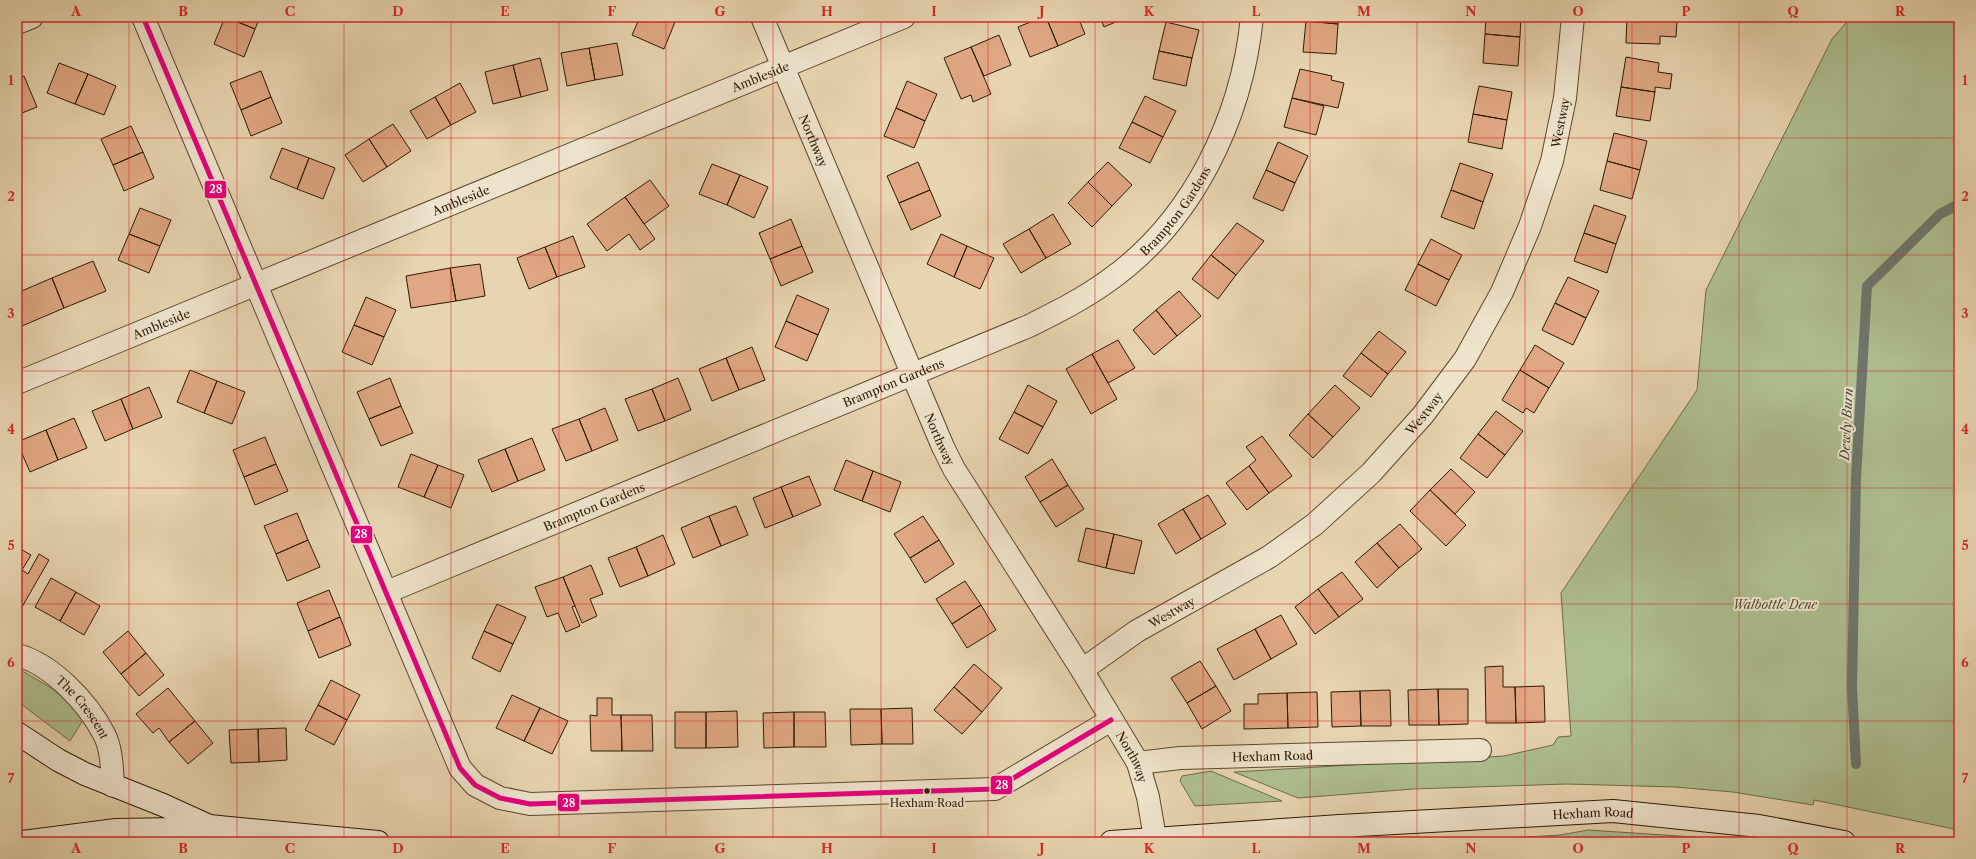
<svg xmlns="http://www.w3.org/2000/svg" width="1976" height="859" font-family="'Libre Caslon Text',serif">
  <rect width="100%" height="100%" fill="#e7d4b0"/>
  <filter id="stains"><feTurbulence type="fractalNoise" baseFrequency=".005" numOctaves="4"/><feColorMatrix values="0 0 0 0 .2 0 0 0 0 .09 0 0 0 0 .02 0 0 0 .5 -.17"/></filter>
  <radialGradient id="worn" r=".72"><stop offset=".6" stop-color="#630" stop-opacity="0"/><stop offset="1" stop-color="#630" stop-opacity=".3"/></radialGradient>
  <path fill="#aebe91" stroke="#6d6c4a" d="M1851 17H1959V830L1814 800 1813 805 1733 792 1675 787 1567 784 1413 789 1298 798 1234 772 1504 756 1553 745 1558 737 1571 736 1561 593 1697 390 1706 290 1832 39Z
    M17 668 48 686 72 703 83 720 70 741 17 701Z
    M1211 771 1282 801 1195 806 1180 781 1182 776Z
    M1588 830 1709 838 1737 842H1445L1560 835Z"/>
  <g fill="none" stroke-linecap="round" stroke-linejoin="round">
    <path stroke="#6d786c" stroke-width="10" d="M1856 764 1852 687 1856 478 1867 286 1940 214 1959 204"/>
  </g>
  <path fill="#dfa783" stroke="#2c1a03" d="M225 17 255 29 244 57 214 44Z
    M226 17H260L255 29Z
    M640 17H663L675 22 664 49 632 35Z
    M1043 17H1046L1058 46 1030 57 1018 27Z
    M1046 17H1078L1085 34 1058 46Z
    M1100 17H1127L1104 27Z
    M1306 17H1339L1338 24 1306 21Z
    M1486 17H1521L1520 37 1485 34Z
    M1627 17H1661V21H1677L1676 37 1660 36V44L1626 43Z
    M1306 21 1338 24 1336 54 1303 52Z
    M1166 22 1199 30 1192 58 1159 51Z
    M1485 34 1520 37 1518 66 1483 63Z
    M999 35 1011 65 984 76 971 47Z
    M617 43 623 75 595 80 589 48Z
    M971 47 991 94 973 102 971 95 961 99 944 58Z
    M589 48 595 80 567 86 561 53Z
    M1159 51 1192 58 1186 86 1153 79Z
    M1626 57 1659 63 1658 72 1672 74 1670 89 1655 87V92L1621 87Z
    M540 58 548 90 521 97 513 65Z
    M59 63 88 74 75 104 47 93Z
    M513 65 521 97 493 104 485 72Z
    M1300 69 1332 76 1331 80 1344 83 1338 108 1292 98Z
    M261 71 271 97 241 110 230 83Z
    M88 74 116 86 104 115 75 104Z
    M24 76 37 107 17 115V79Z
    M907 81 937 94 925 121 896 108Z
    M460 83 476 112 451 125 435 97Z
    M1479 86 1512 92 1507 120 1473 114Z
    M1621 87 1655 92 1650 121 1616 116Z
    M1145 96 1176 111 1163 137 1132 122Z
    M271 97 282 123 251 136 241 110Z
    M435 97 451 125 427 139 410 111Z
    M1292 98 1324 106 1316 135 1284 127Z
    M896 108 925 121 914 148 884 136Z
    M1473 114 1507 120 1502 149 1468 142Z
    M1132 122 1163 137 1150 163 1119 148Z
    M393 124 411 151 387 167 369 139Z
    M131 126 143 152 113 165 101 139Z
    M1614 133 1647 141 1640 170 1607 161Z
    M369 139 387 167 363 182 345 155Z
    M1278 142 1308 156 1295 183 1266 170Z
    M282 148 309 158 297 189 270 178Z
    M143 152 154 178 124 191 113 165Z
    M309 158 335 168 323 199 297 189Z
    M1607 161 1640 170 1632 199 1600 190Z
    M918 162 930 190 899 203 887 176Z
    M1108 162 1132 185 1112 206 1088 182Z
    M1460 163 1493 174 1483 202 1451 190Z
    M712 164 740 175 727 205 699 194Z
    M1266 170 1295 183 1283 211 1253 198Z
    M740 175 768 187 754 218 727 205Z
    M650 180 669 206 644 224 625 197Z
    M1088 182 1112 206 1092 227 1068 203Z
    M930 190 941 216 911 230 899 203Z
    M1451 190 1483 202 1474 229 1441 217Z
    M625 197 655 239 640 250 629 234 607 251 587 224Z
    M1594 205 1626 216 1616 244 1584 233Z
    M140 208 171 220 160 246 129 234Z
    M1053 214 1071 244 1046 258 1029 229Z
    M791 219 802 246 770 259 759 233Z
    M1237 223 1264 241 1236 275 1211 255Z
    M1029 229 1046 258 1021 273 1003 244Z
    M1584 233 1616 244 1607 273 1574 261Z
    M129 234 160 246 149 273 118 260Z
    M941 234 967 246 954 277 927 264Z
    M573 236 585 267 557 277 545 247Z
    M1431 239 1462 255 1449 280 1418 264Z
    M802 246 813 272 781 286 770 259Z
    M967 246 994 258 980 289 954 277Z
    M545 247 557 277 529 289 517 258Z
    M1211 255 1236 275 1218 299 1192 279Z
    M93 261 106 291 64 308 52 278Z
    M480 264 485 296 456 301 450 268Z
    M1418 264 1449 280 1436 306 1405 290Z
    M450 268 456 301 411 308 406 276Z
    M1568 277 1599 291 1586 318 1555 303Z
    M52 278 64 308 22 326 17 315V293Z
    M1179 291 1201 316 1177 336 1156 310Z
    M797 295 829 309 818 335 786 321Z
    M366 297 396 310 384 337 354 325Z
    M1555 303 1586 318 1573 345 1542 330Z
    M1156 310 1177 336 1154 355 1133 330Z
    M786 321 818 335 807 361 775 347Z
    M354 325 384 337 372 365 342 352Z
    M1379 331 1406 352 1388 374 1361 353Z
    M1118 340 1135 368 1108 383 1092 354Z
    M1535 345 1564 363 1549 388 1520 370Z
    M752 347 765 380 739 390 726 358Z
    M1361 353 1388 374 1371 397 1343 376Z
    M1092 354 1117 399 1091 414 1066 369Z
    M726 358 739 390 712 401 699 369Z
    M190 370 217 381 204 413 177 402Z
    M1520 370 1549 388 1534 413 1526 408 1523 413 1502 400Z
    M390 378 401 406 369 419 357 392Z
    M678 378 691 410 665 421 652 389Z
    M217 381 245 392 232 424 204 413Z
    M1028 385 1057 401 1043 427 1014 412Z
    M1335 385 1360 408 1333 437 1308 414Z
    M149 387 162 417 133 429 121 399Z
    M652 389 665 421 638 431 625 399Z
    M121 399 133 429 105 441 92 411Z
    M401 406 413 433 381 446 369 419Z
    M605 408 618 440 592 451 579 419Z
    M1496 411 1523 431 1505 455 1478 434Z
    M1014 412 1043 427 1028 454 999 439Z
    M1308 414 1333 437 1313 458 1289 435Z
    M74 418 87 448 58 460 46 430Z
    M579 419 592 451 566 461 552 429Z
    M46 430 58 460 30 472 17 442Z
    M1478 434 1505 455 1487 478 1460 458Z
    M1262 436 1292 476 1269 493 1249 466 1256 460 1246 447Z
    M265 437 276 464 244 477 233 450Z
    M532 438 545 470 518 481 505 449Z
    M505 449 518 481 492 492 478 460Z
    M411 454 438 465 424 497 398 487Z
    M1052 459 1068 485 1040 502 1025 477Z
    M846 460 873 471 862 501 834 490Z
    M276 464 288 491 255 505 244 477Z
    M438 465 464 475 451 508 424 497Z
    M1249 466 1269 493 1247 510 1226 483Z
    M1451 469 1475 492 1455 514 1430 490Z
    M873 471 901 482 890 512 862 501Z
    M809 476 821 505 793 517 781 487Z
    M1068 485 1084 509 1056 527 1040 502Z
    M781 487 793 517 765 528 753 498Z
    M1430 490 1466 525 1446 546 1410 511Z
    M1208 495 1226 524 1201 539 1183 509Z
    M736 506 748 535 721 546 709 516Z
    M1183 509 1201 539 1176 554 1158 524Z
    M297 513 308 540 276 554 264 526Z
    M709 516 721 546 693 558 681 528Z
    M923 516 939 540 910 558 894 534Z
    M1400 524 1422 549 1399 568 1377 543Z
    M1086 528 1114 534 1106 568 1078 561Z
    M1114 534 1142 541 1134 574 1106 568Z
    M663 535 675 564 648 576 636 547Z
    M308 540 320 567 287 581 276 554Z
    M939 540 954 564 925 583 910 558Z
    M1377 543 1399 568 1377 588 1355 562Z
    M17 547 31 555 22 570 28 574 39 554 49 560 18 614 17 613Z
    M636 547 648 576 620 587 608 558Z
    M591 565 603 594 590 599 597 616 582 623 563 577Z
    M1342 572 1363 599 1339 617 1318 589Z
    M563 577 575 606 572 607 580 626 566 632 558 613 547 617 535 587Z
    M51 578 76 592 60 621 35 607Z
    M965 581 981 605 952 624 936 599Z
    M1318 589 1339 617 1315 634 1295 607Z
    M329 590 340 617 308 631 297 603Z
    M76 592 100 606 84 635 60 621Z
    M497 604 526 617 513 644 484 631Z
    M981 605 996 630 967 648 952 624Z
    M1281 615 1297 644 1271 659 1255 629Z
    M340 617 351 645 319 658 308 631Z
    M1255 629 1271 659 1234 680 1217 649Z
    M128 631 146 653 121 674 103 652Z
    M484 631 513 644 500 672 472 658Z
    M146 653 164 675 139 696 121 674Z
    M1200 661 1216 686 1187 703 1171 678Z
    M974 664 1002 688 982 712 954 687Z
    M1503 666V687H1515L1516 723H1486L1485 667Z
    M331 680 360 695 347 720 318 705Z
    M1216 686 1231 711 1202 729 1187 703Z
    M1544 686 1545 722 1516 723 1515 687Z
    M954 687 982 712 962 734 934 710Z
    M168 688 195 721 169 742 159 728 153 733 136 714Z
    M1438 689 1439 725H1409L1408 690Z
    M1438 689H1468V724L1439 725Z
    M1390 690 1391 726H1361L1360 691Z
    M1360 691 1361 726 1332 727 1331 692Z
    M1317 692 1318 727 1288 728 1287 693Z
    M1287 693 1288 728 1244 729V704H1258V694Z
    M512 695 540 708 524 741 496 728Z
    M597 698H612V715H621L622 751H591L590 715 597 716Z
    M318 705 347 720 334 745 305 730Z
    M540 708 568 721 552 754 524 741Z
    M912 708 913 744H882L881 709Z
    M850 709H881L882 744 851 745Z
    M737 711 738 747 706 748V712Z
    M675 712H706V748H675Z
    M794 712V747L764 748 763 713Z
    M794 712H825L826 747H794Z
    M621 715H652L653 751H622Z
    M195 721 213 743 188 764 169 742Z
    M286 728 287 760 259 762 258 729Z
    M258 729 259 762 231 763 229 730Z"/>
  <g fill="none" stroke-linecap="round" stroke-linejoin="round">
    <defs>
      <g id="street">
        <path d="M143 17 460 768 475 785 500 798 530 804 995 789 1111 720"/>
        <path id="s1" d="M762 17 943 447 954 469 1082 670 1138 763 1148 797 1155 838"/>
        <path d="M17 23 32 17"/>
        <path id="s2" d="M17 383 904 17"/>
        <path id="s3" d="M387 592 1029 326C1057 312 1083 299 1108 281 1193 221 1242 118 1252 17"/>
        <path id="s4" d="M17 655C52 664 88 703 104 734 112 749 112 770 113 786"/>
        <path id="s5" d="M1082 670 1137 631 1269 557 1315 524 1371 473 1423 415 1465 359 1502 292 1530 226 1552 161 1565 98 1573 17"/>
        <path id="s6" d="M1138 763 1180 758 1480 750"/>
        <path d="M1340 826 1344 842"/>
      </g>
      <g id="secondary">
        <path d="M17 733 58 760 85 774 163 805 209 826"/>
        <path d="M23 842 116 830 178 829 209 826 378 842"/>
        <path id="s7" d="M1111 842 1340 826 1613 811 1759 826 1844 842"/>
      </g>
    </defs>
    <use href="#street" stroke="#5b482e" stroke-width="24"/>
    <use href="#secondary" stroke="#2c1a03" stroke-width="24"/>
    <use href="#street" stroke="#efe3cc" stroke-width="22"/>
    <use href="#secondary" stroke="#efe3cc" stroke-width="22"/>
    <defs>
      <path id="bus-1" d="M143 17 460 768 475 785 500 798 530 804 995 789 1111 720"/>
    </defs>
    <use href="#bus-1" stroke="#efe3cc" stroke-width="8"/>
    <use href="#bus-1" stroke="#e5007d" stroke-width="5"/>
  </g>
  <path fill="none" stroke="#d62828" stroke-width="1" stroke-opacity="0.55" d="M129 17V842M237 17V842M344 17V842M451 17V842M559 17V842M666 17V842M773 17V842M881 17V842M988 17V842M1095 17V842M1203 17V842M1310 17V842M1417 17V842M1525 17V842M1632 17V842M1739 17V842M1847 17V842M17 138H1959M17 255H1959M17 371H1959M17 488H1959M17 604H1959M17 721H1959"/>
  <circle fill="#2c1a03" stroke="#efe3cc" stroke-width="1.5" cx="927" cy="791" r="3.5"/>
  <g text-anchor="middle" dominant-baseline="central" stroke-width="4" stroke-linejoin="round" paint-order="stroke">
    <g font-size="11" fill="#2c1a03" stroke="#efe3cc">
      <text x="927" y="803">Hexham Road</text>
    </g>
    <g font-size="12" fill="#2c1a03" stroke="#efe3cc">
      <text stroke="none"><textPath href="#s2" startOffset="804">Ambleside</textPath></text>
      <text stroke="none"><textPath href="#s5" startOffset="755">Westway</textPath></text>
      <text stroke="none"><textPath href="#s1" startOffset="134">Northway</textPath></text>
      <text stroke="none"><textPath href="#s2" startOffset="480">Ambleside</textPath></text>
      <text stroke="none"><textPath href="#s3" startOffset="884">Brampton Gardens</textPath></text>
      <text stroke="none"><textPath href="#s2" startOffset="156">Ambleside</textPath></text>
      <text stroke="none"><textPath href="#s3" startOffset="548">Brampton Gardens</textPath></text>
      <text stroke="none"><textPath href="#s5" startOffset="431">Westway</textPath></text>
      <text stroke="none"><textPath href="#s1" startOffset="458">Northway</textPath></text>
      <text stroke="none"><textPath href="#s3" startOffset="224">Brampton Gardens</textPath></text>
      <text stroke="none"><textPath href="#s5" startOffset="107">Westway</textPath></text>
      <text stroke="none"><textPath href="#s4" startOffset="86">The Crescent</textPath></text>
      <text stroke="none"><textPath href="#s6" startOffset="135">Hexham Road</textPath></text>
      <text stroke="none"><textPath href="#s1" startOffset="830">Northway</textPath></text>
      <text stroke="none"><textPath href="#s7" startOffset="483">Hexham Road</textPath></text>
    </g>
    <g font-size="12" font-style="italic" fill="#534b2e" stroke="#efe3cc">
      <text x="1775" y="604">Walbottle Dene</text>
    </g>
    <g font-size="13" font-style="italic" fill="#4c4938" stroke="#efe3cc">
      <text transform="translate(1846 424) rotate(-87)">Dewly Burn</text>
    </g>
  </g>
  <g stroke="#efe3cc" stroke-width="1.5">
    <rect x="204" y="180" width="23" height="19" rx="4" fill="#e5007d"/>
    <rect x="350" y="525" width="23" height="19" rx="4" fill="#e5007d"/>
    <rect x="990" y="775" width="23" height="20" rx="4" fill="#e5007d"/>
    <rect x="557" y="793" width="23" height="19" rx="4" fill="#e5007d"/>
  </g>
  <g font-size="11" text-anchor="middle" font-weight="bold" fill="#fff">
    <text x="216" y="193">28</text>
    <text x="361" y="538">28</text>
    <text x="1002" y="789">28</text>
    <text x="569" y="807">28</text>
  </g>
  <rect width="1976" height="859" fill="none" stroke="#e7d4b0" stroke-width="44"/>
  <rect x="22" y="22" width="1932" height="815" fill="none" stroke="#d62828" stroke-width="1.5"/>
  <g font-size="13" text-anchor="middle" font-weight="bold" fill="#d62828">
    <text x="76" y="16">A</text>
    <text x="183" y="16">B</text>
    <text x="290" y="16">C</text>
    <text x="398" y="16">D</text>
    <text x="505" y="16">E</text>
    <text x="612" y="16">F</text>
    <text x="720" y="16">G</text>
    <text x="827" y="16">H</text>
    <text x="934" y="16">I</text>
    <text x="1042" y="16">J</text>
    <text x="1149" y="16">K</text>
    <text x="1256" y="16">L</text>
    <text x="1364" y="16">M</text>
    <text x="1471" y="16">N</text>
    <text x="1578" y="16">O</text>
    <text x="1686" y="16">P</text>
    <text x="1793" y="16">Q</text>
    <text x="1900" y="16">R</text>
    <text x="11" y="85">1</text>
    <text x="1965" y="85">1</text>
    <text x="11" y="201">2</text>
    <text x="1965" y="201">2</text>
    <text x="11" y="318">3</text>
    <text x="1965" y="318">3</text>
    <text x="11" y="434">4</text>
    <text x="1965" y="434">4</text>
    <text x="11" y="550">5</text>
    <text x="1965" y="550">5</text>
    <text x="11" y="667">6</text>
    <text x="1965" y="667">6</text>
    <text x="11" y="783">7</text>
    <text x="1965" y="783">7</text>
    <text x="76" y="853">A</text>
    <text x="183" y="853">B</text>
    <text x="290" y="853">C</text>
    <text x="398" y="853">D</text>
    <text x="505" y="853">E</text>
    <text x="612" y="853">F</text>
    <text x="720" y="853">G</text>
    <text x="827" y="853">H</text>
    <text x="934" y="853">I</text>
    <text x="1042" y="853">J</text>
    <text x="1149" y="853">K</text>
    <text x="1256" y="853">L</text>
    <text x="1364" y="853">M</text>
    <text x="1471" y="853">N</text>
    <text x="1578" y="853">O</text>
    <text x="1686" y="853">P</text>
    <text x="1793" y="853">Q</text>
    <text x="1900" y="853">R</text>
  </g>
  <rect width="100%" height="100%" filter="url(#stains)"/>
  <rect width="100%" height="100%" fill="url(#worn)"/>
</svg>
